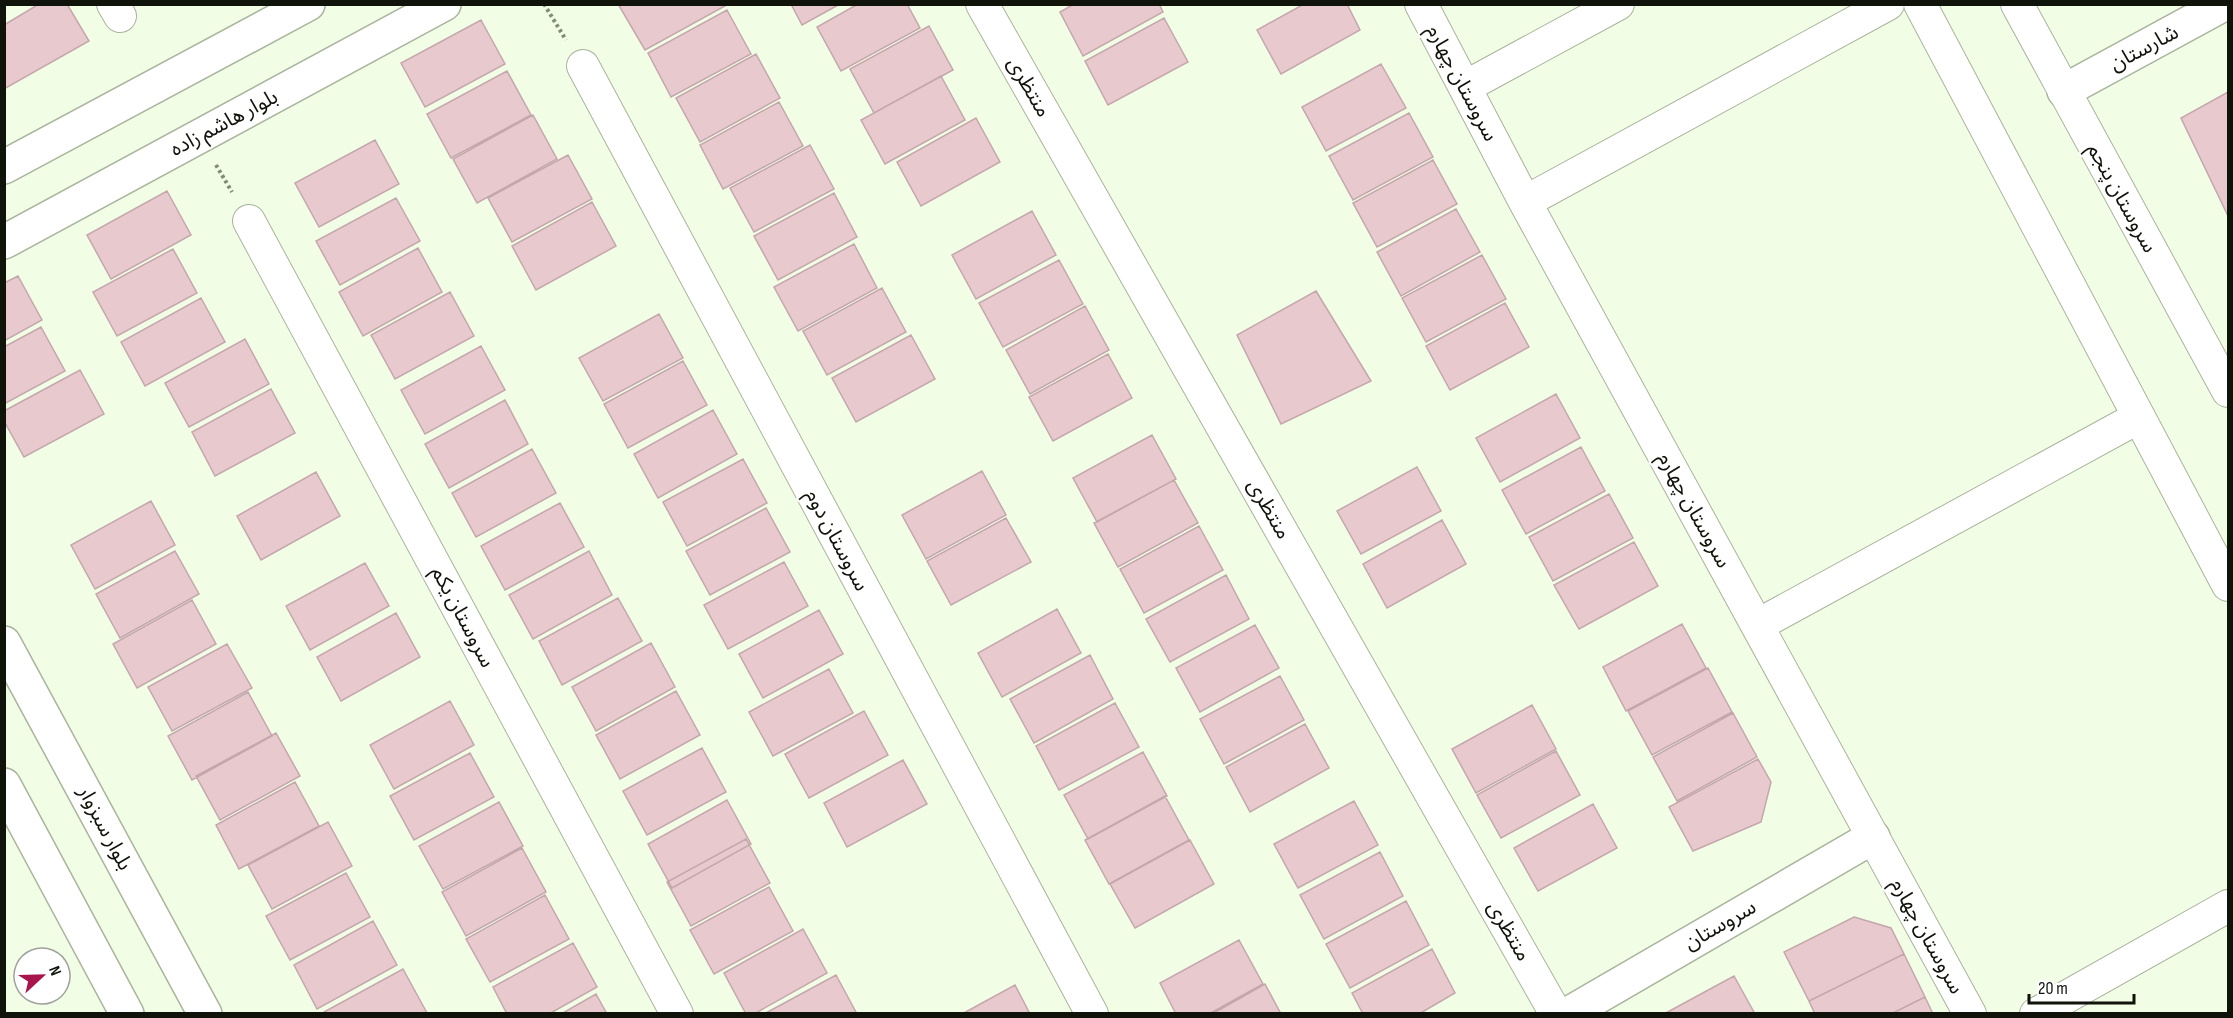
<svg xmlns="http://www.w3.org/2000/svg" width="2233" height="1018" font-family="'Sofia Sans Condensed','Noto Sans Arabic',sans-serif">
  <rect width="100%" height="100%" fill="#f1fde4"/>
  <path fill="#e8c9ce" stroke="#c4a7ac" stroke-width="1.5" d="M39 4H67L89 41 4 89V25Z
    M618 4H724L725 6 645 50Z
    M791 4H840L802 25Z
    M858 4H907L920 28 841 71 817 27Z
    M1074 4H1159L1163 12 1083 56 1060 12Z
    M1304 4H1347L1360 30 1281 74 1257 30Z
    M727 10 751 54 671 97 648 53Z
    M1164 18 1188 62 1108 105 1085 61Z
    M481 20 505 64 425 107 401 63Z
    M929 26 953 70 874 113 850 69Z
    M756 54 780 98 700 142 676 98Z
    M1381 64 1406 108 1326 151 1302 107Z
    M507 71 531 115 451 158 427 114Z
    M941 76 965 120 885 164 861 120Z
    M2228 92V216L2181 118Z
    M779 102 803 146 723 189 700 145Z
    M1409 113 1433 157 1353 200 1329 156Z
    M533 115 557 159 477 203 453 159Z
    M976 118 1000 162 921 206 897 162Z
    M375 140 399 184 319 227 295 183Z
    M810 145 834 189 754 232 730 188Z
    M568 155 592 199 512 242 488 198Z
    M1433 160 1457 204 1377 247 1353 203Z
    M167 191 191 235 111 279 87 235Z
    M834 193 857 237 778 280 754 236Z
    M396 198 420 241 340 285 316 241Z
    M592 202 616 246 536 290 512 246Z
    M1456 209 1480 252 1401 296 1377 252Z
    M1032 211 1056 255 976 299 952 255Z
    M854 244 877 288 798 331 774 287Z
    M418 248 442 292 363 336 339 292Z
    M173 249 197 293 117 336 93 292Z
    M1482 255 1506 299 1426 342 1402 298Z
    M1059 260 1083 304 1003 347 979 303Z
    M18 276 42 320 4 341V283Z
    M882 288 906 332 827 375 803 331Z
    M1316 291 1371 381 1281 424 1237 335Z
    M450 292 474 336 395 379 371 335Z
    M201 298 225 342 145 386 121 342Z
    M1505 303 1529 347 1450 390 1426 346Z
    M1085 306 1109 350 1030 394 1006 350Z
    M659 314 683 358 603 401 579 358Z
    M41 327 65 371 4 404V347Z
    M911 335 935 379 856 422 832 378Z
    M245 339 269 384 189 427 165 383Z
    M481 346 505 390 425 434 401 390Z
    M1108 354 1132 398 1053 441 1029 397Z
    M683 361 707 405 628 448 604 404Z
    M80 370 104 414 24 457 4 421V411Z
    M271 389 295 433 215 476 192 432Z
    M1556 394 1580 438 1500 482 1476 438Z
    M505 400 528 444 449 488 425 444Z
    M713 410 737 454 658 498 634 454Z
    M1152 435 1176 479 1097 522 1073 478Z
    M1581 447 1605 491 1526 534 1502 490Z
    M532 449 556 493 476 537 452 493Z
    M743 459 767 503 687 546 663 502Z
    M1417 467 1441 511 1361 554 1337 511Z
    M982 471 1006 515 926 559 902 515Z
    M316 472 340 516 261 560 237 516Z
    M1174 480 1198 523 1118 567 1094 523Z
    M1609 494 1633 538 1553 581 1529 537Z
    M151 501 175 545 95 589 71 545Z
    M560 503 584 547 505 590 481 546Z
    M766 508 790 552 710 595 686 551Z
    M1006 518 1031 562 951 605 927 561Z
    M1442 520 1466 564 1387 608 1363 564Z
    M1199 526 1223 570 1144 613 1120 569Z
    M1634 542 1658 586 1579 629 1554 585Z
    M175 551 199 594 120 638 96 594Z
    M589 551 612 595 533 639 509 595Z
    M784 562 808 606 728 649 704 605Z
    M365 563 389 606 310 650 286 606Z
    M1226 575 1249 619 1170 662 1146 619Z
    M618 598 642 641 562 685 539 641Z
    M192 600 216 644 137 688 113 644Z
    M1057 609 1081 653 1002 697 978 653Z
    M819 610 843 654 763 698 739 654Z
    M396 613 420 657 341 701 317 657Z
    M1682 624 1706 668 1626 711 1603 667Z
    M1255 625 1279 668 1200 712 1176 668Z
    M651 643 675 687 596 731 572 687Z
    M227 644 252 688 172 731 148 687Z
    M1090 655 1113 699 1034 743 1010 699Z
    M1708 668 1732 712 1652 755 1628 711Z
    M829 669 853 713 773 756 749 712Z
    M1280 676 1304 720 1224 764 1200 719Z
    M676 691 700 735 620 779 596 735Z
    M248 692 272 736 192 780 168 736Z
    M450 701 474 745 394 789 370 745Z
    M1115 703 1139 747 1059 790 1036 746Z
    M1532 705 1556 749 1476 793 1452 749Z
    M864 711 888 755 809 798 785 754Z
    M1733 713 1757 757 1677 801 1653 757Z
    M1305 724 1329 768 1250 812 1226 767Z
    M276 733 300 776 220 820 196 776Z
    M702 748 726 792 647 835 623 791Z
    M1556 751 1580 795 1501 838 1477 795Z
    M1143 752 1167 796 1088 839 1064 795Z
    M470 753 494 797 414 840 390 796Z
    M1758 759 1771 782 1761 822 1693 851 1669 807Z
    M903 760 927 804 847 847 824 803Z
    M295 782 319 826 239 869 216 825Z
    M1165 796 1189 840 1109 884 1085 840Z
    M727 800 751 844 672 888 648 844Z
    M1354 801 1378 845 1298 888 1274 844Z
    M499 802 523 846 443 889 419 846Z
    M1593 804 1617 848 1538 891 1514 848Z
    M328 822 352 866 272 909 248 865Z
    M746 839 770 883 691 926 667 882Z
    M1190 840 1214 884 1135 928 1110 884Z
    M522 848 546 892 466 936 442 892Z
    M1380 852 1403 896 1324 939 1300 895Z
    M346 873 370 917 290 960 266 916Z
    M769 887 793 931 714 974 690 930Z
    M545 895 569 939 490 982 466 939Z
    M1406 901 1429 945 1350 988 1326 944Z
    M1854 917 1891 928 1904 954 1809 1001 1784 952Z
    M373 921 397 965 317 1009 294 965Z
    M803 929 827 973 754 1014H746L724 973Z
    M1239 940 1263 984 1209 1014H1176L1160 983Z
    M573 943 597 987 549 1014H507L493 987Z
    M1432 949 1455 993 1419 1014H1363L1352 993Z
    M1904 954 1925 997 1891 1014H1815L1809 1001Z
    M403 969 427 1013 324 1014V1012Z
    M836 975 857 1014H764Z
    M1734 976 1755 1014H1664Z
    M1265 984 1281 1014H1212Z
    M1015 985 1030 1014H962Z
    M596 994 607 1014H561Z
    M1925 997 1933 1014H1891Z"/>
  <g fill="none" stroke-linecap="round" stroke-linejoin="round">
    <defs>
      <path id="street" d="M113 4 120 16
        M982 4 1556 1014
        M1421 4 1525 202 1970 1014
        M1920 4 2228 585
        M2017 4 2228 391
        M583 66 1092 1014
        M1465 87 1618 4
        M1525 202 1888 4
        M249 221 677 1014
        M1758 625 2139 417
        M2036 1014 2228 906"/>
      <path id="secondary" d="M2064 91 2224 4
        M4 167 308 4
        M4 242 444 4
        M4 643 205 1014
        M4 785 127 1014
        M1568 1014 1873 837"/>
    </defs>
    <use href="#street" stroke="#a9b49c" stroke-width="34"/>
    <use href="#secondary" stroke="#a9b49c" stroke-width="36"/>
    <path stroke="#828a79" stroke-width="4" stroke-dasharray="3 3" stroke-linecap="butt" d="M544 4 566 40
      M216 165 232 192"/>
    <use href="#street" stroke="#fff" stroke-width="32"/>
    <use href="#secondary" stroke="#fff" stroke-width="33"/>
  </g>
  <g text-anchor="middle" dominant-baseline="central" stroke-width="4.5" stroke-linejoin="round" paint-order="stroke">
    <g font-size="21" fill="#0f130a" stroke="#fff">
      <text transform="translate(2144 48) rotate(-28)">شارستان</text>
      <text transform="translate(1462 83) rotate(62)">سروستان چهارم</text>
      <text transform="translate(1029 87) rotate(60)">منتظری</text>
      <text transform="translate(224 123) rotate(-28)">بلوار هاشم زاده</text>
      <text transform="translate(2122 198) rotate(61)">سروستان پنجم</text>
      <text transform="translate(1269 509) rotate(60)">منتظری</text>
      <text transform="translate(1694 510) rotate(61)">سروستان چهارم</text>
      <text transform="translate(837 540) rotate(62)">سروستان دوم</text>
      <text transform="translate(463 617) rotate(62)">سروستان یکم</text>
      <text transform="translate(105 828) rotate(62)">بلوار سبزوار</text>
      <text transform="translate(1720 925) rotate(-30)">سروستان</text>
      <text transform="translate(1509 931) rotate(60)">منتظری</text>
      <text transform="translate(1927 936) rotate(61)">سروستان چهارم</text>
    </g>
  </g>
  <rect width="2233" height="1018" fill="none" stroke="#0f130a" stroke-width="12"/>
  <g transform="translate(42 976) rotate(68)"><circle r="28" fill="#ffffff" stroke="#9fa19d" stroke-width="1.5"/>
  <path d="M0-4.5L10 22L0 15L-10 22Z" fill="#a8144c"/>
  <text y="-9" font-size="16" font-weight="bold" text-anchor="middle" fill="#0f130a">N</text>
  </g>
  <path d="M2029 994v9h105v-9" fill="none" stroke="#0f130a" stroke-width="3"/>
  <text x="2038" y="994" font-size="18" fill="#0f130a" stroke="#ffffff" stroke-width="4.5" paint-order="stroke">20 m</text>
</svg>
